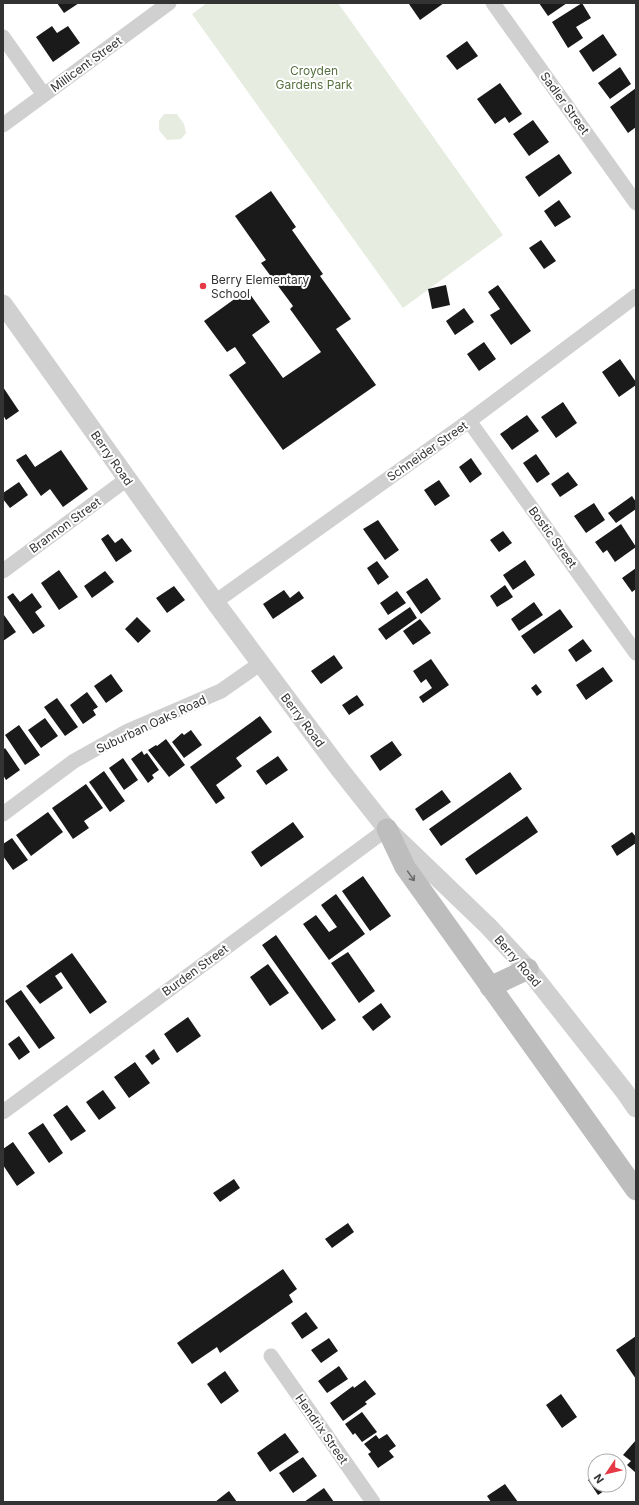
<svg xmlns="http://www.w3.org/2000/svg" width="639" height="1505" font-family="Inter,sans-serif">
  <rect width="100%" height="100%" fill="#fff"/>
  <path fill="#e6ecdf" d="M207 3H338L503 235 403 308 192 14Z
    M164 114H177L184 124 186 133 181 139 167 140 159 130V121Z"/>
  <path fill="#1a1a1a" d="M57 3H79L64 13Z
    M410 3H444L420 20 409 4Z
    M539 3H567L548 16Z
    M582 3 591 18 576 27 583 38 568 48 552 22Z
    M52 26 57 33 68 26 80 43 53 62 36 37Z
    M603 34 617 55 593 72 579 51Z
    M467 41 478 56 457 70 446 56Z
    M620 67 631 84 610 99 598 83Z
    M500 83 522 114 509 123 505 117 495 124 477 99Z
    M636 88V127L628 133 610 107Z
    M533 120 549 142 529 156 513 134Z
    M559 154 572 173 539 197 525 177Z
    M271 191 296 227 292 230 323 274 320 276 351 319 336 329 376 385 283 450 229 375 246 363 235 347 227 352 204 321 247 290 270 322 252 335 283 378 321 352 290 309 293 306 261 263 266 260 235 216Z
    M559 200 571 217 555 227 544 211Z
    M541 240 556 261 544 269 529 248Z
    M446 285 450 305 432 309 428 289Z
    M498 285 531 331 511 345 490 315 500 309 488 292Z
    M464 308 474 322 455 335 446 321Z
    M484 342 496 359 479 371 467 354Z
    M620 359 636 382V385L619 397 602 372Z
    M3 387 19 411 6 420 3 415Z
    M563 402 577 423 556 438 541 417Z
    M527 415 539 431 512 450 500 434Z
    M61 450 88 489 63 507 50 489 41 496 16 460 26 454 35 467Z
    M536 454 550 474 537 483 523 463Z
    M471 458 482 474 470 483 459 467Z
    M568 472 578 485 560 497 551 484Z
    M439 480 450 496 435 506 424 490Z
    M19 482 28 495 10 508 3 499V493Z
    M632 496 636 502V509L616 523 608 513Z
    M594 503 605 520 586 533 574 516Z
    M378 520 399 550 385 560 363 529Z
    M621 524 636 547 615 562 607 550 603 553 595 542Z
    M503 531 512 543 499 552 490 540Z
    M108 534 115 543 122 538 132 551 116 562 101 539Z
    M525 560 535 575 513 590 503 575Z
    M377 561 389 577 378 585 367 568Z
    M636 568V589L632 592 622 578Z
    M59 570 78 597 59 610 41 583Z
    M105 571 114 582 92 598 84 586Z
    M427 578 441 599 421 614 406 592Z
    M505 585 513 597 497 607 490 596Z
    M174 586 185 600 167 613 156 598Z
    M284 590 290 598 299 591 304 598 273 619 263 604Z
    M397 591 406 603 388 615 380 603Z
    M13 593 20 602 32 593 42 607 35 612 45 626 33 634 7 597Z
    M534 602 543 615 519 631 511 619Z
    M410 607 417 618 386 640 378 629Z
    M560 609 573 627 534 654 521 636Z
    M3 615H4L16 632 3 641Z
    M137 617 151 631 138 643 125 629Z
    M420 619 431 633 413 645 403 631Z
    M583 639 592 651 576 662 568 650Z
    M334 655 343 668 321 684 311 671Z
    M431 659 449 685 423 703 419 697 432 688 426 679 421 683 413 671Z
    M603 667 613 681 586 700 576 685Z
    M111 674 123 691 106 703 94 686Z
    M536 684 542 692 537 696 531 688Z
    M87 692 98 707 93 710 96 715 83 724 70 705Z
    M357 695 364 705 349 715 342 705Z
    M57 698 78 727 65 736 44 707Z
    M260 716 272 732 236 758 242 766 216 785 225 798 216 804 190 767Z
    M45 718 58 736 41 748 28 730Z
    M19 725 40 755 25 765 5 735Z
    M191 730 202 745 184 758 172 742 182 733 184 735Z
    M166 739 185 765 169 777 148 750 156 745 157 746Z
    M392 741 402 755 380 771 370 756Z
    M5 748 20 770 6 780 3 775V750Z
    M142 751 144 755 147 753 159 770 152 775 154 778 148 783 131 759Z
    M278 756 288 770 266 785 256 771Z
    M123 758 138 780 124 790 109 768Z
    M104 771 125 801 110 812 89 782Z
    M510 772 522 789 441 846 429 829Z
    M86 784 103 808 84 821 89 828 73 839 52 808Z
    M442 790 451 802 423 821 415 809Z
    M48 812 63 832 31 856 16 835Z
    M527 816 538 832 476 875 465 859Z
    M293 822 304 837 261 867 251 852Z
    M632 832 636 837V843L617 856 611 846Z
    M12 838 28 860 13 870 3 856V844Z
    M363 876 391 916 370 931 342 891Z
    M336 894 365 934 329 960 303 924 316 915 329 932 337 927 321 905Z
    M276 935 336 1020 322 1030 262 945Z
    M348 952 375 991 359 1003 331 963Z
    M72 953 107 1002 90 1014 61 972 55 976 63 988 40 1004 26 986Z
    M268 964 289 993 270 1006 250 977Z
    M21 990 55 1038 39 1049 5 1001Z
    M381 1003 391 1017 373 1031 362 1017Z
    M188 1017 201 1036 177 1053 164 1034Z
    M19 1036 30 1052 19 1060 8 1044Z
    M154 1049 160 1059 152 1065 145 1056Z
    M135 1062 150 1083 129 1098 114 1077Z
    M103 1090 116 1108 99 1120 86 1102Z
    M67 1105 86 1131 71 1141 53 1115Z
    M43 1123 63 1153 49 1163 28 1133Z
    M13 1142 35 1173 17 1186 3 1165V1149Z
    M234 1179 240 1188 220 1202 213 1193Z
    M348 1223 354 1232 332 1248 325 1239Z
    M283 1269 297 1289 289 1295 293 1302 220 1353 217 1347 192 1364 177 1343Z
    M306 1312 318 1328 302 1339 291 1323Z
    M636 1336V1379L616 1350Z
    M329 1338 338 1351 321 1363 311 1350Z
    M339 1366 348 1379 327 1393 318 1381Z
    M225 1371 239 1391 221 1404 207 1384Z
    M365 1380 376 1394 365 1402 367 1404 343 1421 330 1403 353 1386 354 1388Z
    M561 1394 577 1417 562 1428 546 1405Z
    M362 1412 377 1432 362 1442 355 1433 353 1435 345 1424Z
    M285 1433 299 1452 270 1472 257 1453Z
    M387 1434 396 1446 389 1451 394 1457 378 1468 368 1454 371 1452 364 1444 376 1435 379 1439Z
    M636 1440V1473L627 1465 631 1461 623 1455Z
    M303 1457 317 1476 293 1493 279 1473Z
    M595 1475V1485H613L598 1495 588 1480Z
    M505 1484 518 1502H491L487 1496Z
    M324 1488 334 1502H304Z
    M229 1491 237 1502H215Z"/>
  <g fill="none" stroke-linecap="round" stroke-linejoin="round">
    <path stroke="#d0d0d0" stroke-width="15" d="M493 3 636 203
      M3 37 44 95
      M3 125 169 3
      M469 421 636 653
      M3 571 127 479
      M215 602 469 421 636 296
      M3 814 74 761 126 732 221 691 261 663
      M3 1112 387 829
      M271 1356 373 1502"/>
    <path stroke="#d0d0d0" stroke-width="19" d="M3 304 215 602 338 767 387 829 488 926 528 969 625 1092 636 1108"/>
    <path stroke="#bdbdbd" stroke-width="21" d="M387 829 405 867 636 1190
      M490 987 528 969"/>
  </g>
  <defs><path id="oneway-shaft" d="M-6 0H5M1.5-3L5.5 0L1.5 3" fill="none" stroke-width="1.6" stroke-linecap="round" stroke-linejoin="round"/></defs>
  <use stroke="#6a6a6a" href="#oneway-shaft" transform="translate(411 876) rotate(55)"/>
  <circle fill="#e63946" stroke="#fff" stroke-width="1.5" cx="203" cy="286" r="4"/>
  <g text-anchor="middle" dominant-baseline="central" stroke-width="4" stroke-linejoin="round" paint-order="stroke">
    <g font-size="12" fill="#333" stroke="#fff">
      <text transform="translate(86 64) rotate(-36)">Millicent Street</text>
      <text transform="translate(565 103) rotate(54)">Sadler Street</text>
      <text transform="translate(427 451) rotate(-35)">Schneider Street</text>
      <text transform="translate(112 458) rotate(55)">Berry Road</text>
      <text transform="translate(65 525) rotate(-36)">Brannon Street</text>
      <text transform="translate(553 537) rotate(54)">Bostic Street</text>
      <text transform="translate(303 720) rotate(53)">Berry Road</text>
      <text transform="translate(151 724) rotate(-25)">Suburban Oaks Road</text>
      <text transform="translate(518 961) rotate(49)">Berry Road</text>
      <text transform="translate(195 970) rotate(-36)">Burden Street</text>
      <text transform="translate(322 1429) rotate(55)">Hendrix Street</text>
    </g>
    <g font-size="12" fill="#56703f" stroke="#fff">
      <text x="314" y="70">Croyden<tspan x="314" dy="14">Gardens Park</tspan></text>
    </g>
    <g font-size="12" fill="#333" stroke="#fff" text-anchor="start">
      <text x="211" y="279">Berry Elementary<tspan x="211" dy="14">School</tspan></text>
    </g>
  </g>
  <rect width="639" height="1505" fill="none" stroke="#333333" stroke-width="8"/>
  <g transform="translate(607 1473) rotate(235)"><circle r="19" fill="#ffffff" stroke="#adadad"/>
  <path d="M0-3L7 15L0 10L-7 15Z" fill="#e63946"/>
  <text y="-6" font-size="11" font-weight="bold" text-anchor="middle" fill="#333333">N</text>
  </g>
</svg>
